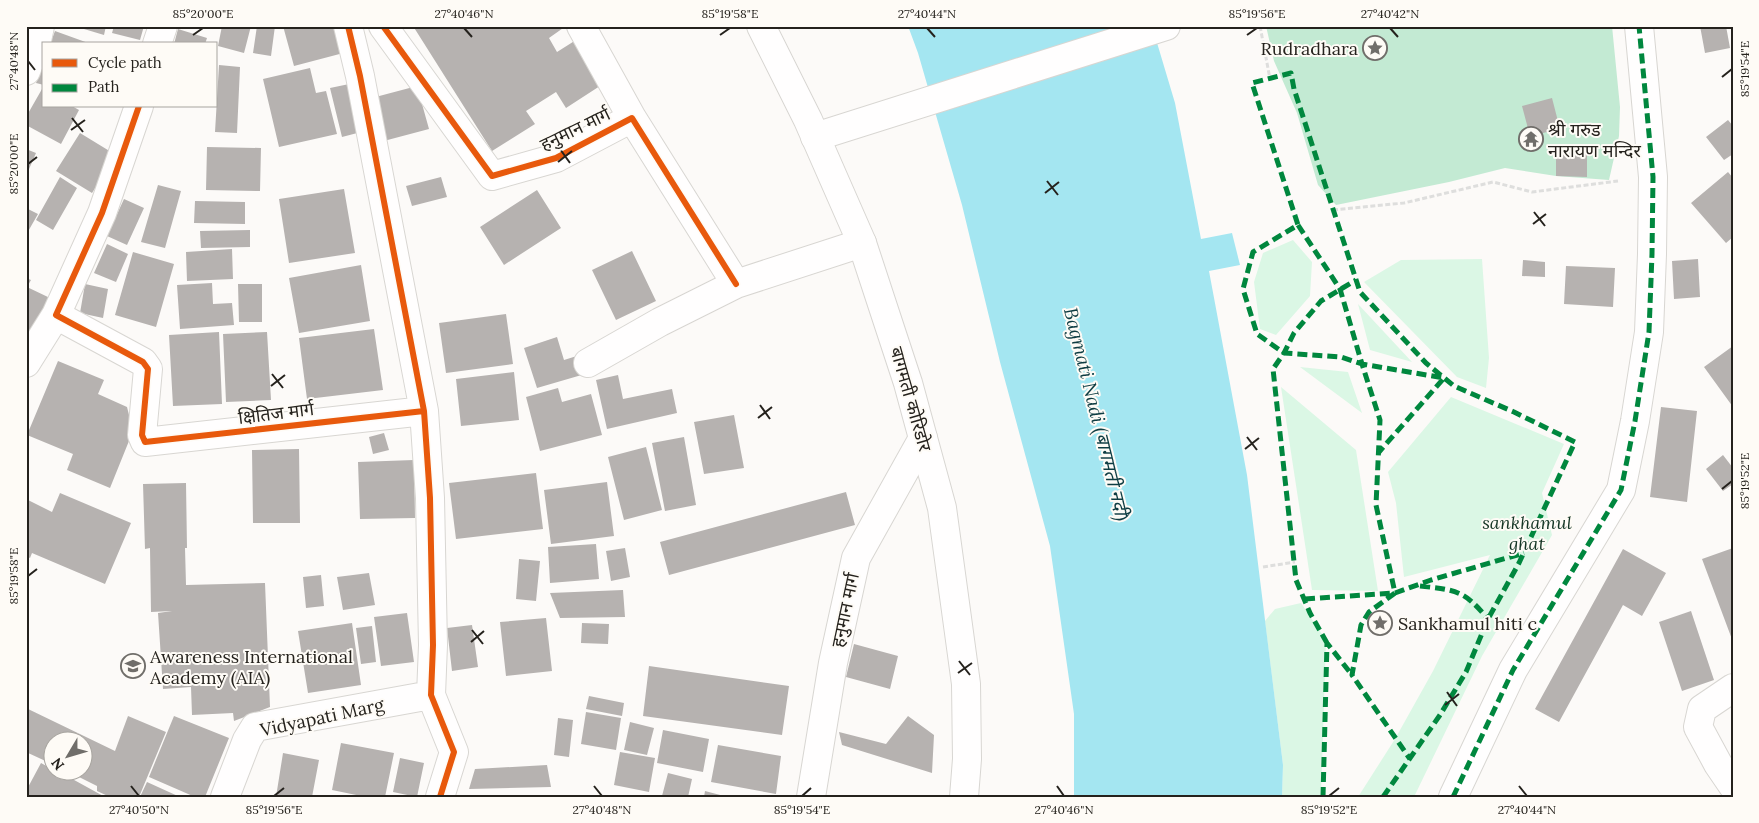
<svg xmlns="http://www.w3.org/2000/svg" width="1759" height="823" font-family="Lora,'Noto Sans Devanagari',serif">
  <rect width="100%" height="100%" fill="#fcfaf8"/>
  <path fill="#dbf7e5" d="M1293 240 1312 262 1310 296 1276 335 1260 329 1254 282 1263 253Z
    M1482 259 1489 358 1486 388 1457 377 1364 282 1401 260Z
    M1358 304 1412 362 1370 350Z
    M1300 367 1348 372 1362 413Z
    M1281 387 1356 450 1378 591 1312 590Z
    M1451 397 1564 444 1542 493 1552 535 1482 656 1414 797H1358L1395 739 1433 671 1490 555 1404 577 1396 503 1388 472Z
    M1301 603 1326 640 1321 797H1282L1283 765 1265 621 1275 609Z"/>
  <path fill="#c3ead3" d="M1266 26H1612L1620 107 1619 136 1609 180 1556 176 1505 168 1449 182 1336 205 1318 185 1297 113 1274 61Z"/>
  <path fill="#a4e6f1" d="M908 26H1152L1175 103 1201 239 1232 233 1240 265 1209 271 1247 475 1283 765 1282 797H1074V714L1050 546 1000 362 962 205 918 53Z"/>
  <path fill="#b6b2b0" d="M74 26H106L104 35Z
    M114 26H144L140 40 112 33Z
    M222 26H251L244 53 218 46Z
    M257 26H275L271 56 253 53Z
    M283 26H344L351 51 294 66Z
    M413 26H566L549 38 557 52 576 40 603 84 566 108 556 92 526 111 535 124 492 151Z
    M1700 26H1726L1730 48 1705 53Z
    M178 29 207 38 205 44H174Z
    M55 31 91 44H50Z
    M44 63V85L36 83Z
    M219 65 240 67 237 133 215 132Z
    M310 68 316 93 326 91 337 134 279 147 263 79Z
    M354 83 365 131 342 137 330 88Z
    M417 86 429 129 380 142 368 99Z
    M42 89 44 90V106H72L79 110 61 144 26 125V117Z
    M1552 98 1560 129 1530 136 1522 106Z
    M1728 120 1733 126V154L1724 160 1706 137Z
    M80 133 116 155 92 193 56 171Z
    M207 147 261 148 260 191 206 190Z
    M26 149 36 153 26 176Z
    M1556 153H1587V177L1556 176Z
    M1728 172 1733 178V237L1726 243 1691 203Z
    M60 177 77 188 53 230 36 220Z
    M441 177 447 197 412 206 406 186Z
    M158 185 181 191 165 248 141 242Z
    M344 189 355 253 289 263 279 199Z
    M537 190 561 228 504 265 480 227Z
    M124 199 144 208 127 245 107 236Z
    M195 201 245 202V224L194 223Z
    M26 208 38 214 26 235Z
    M250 230V247L201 248 200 231Z
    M107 244 128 254 116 282 94 273Z
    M232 249 233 279 187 281 186 252Z
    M632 251 656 301 616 320 592 270Z
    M133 252 174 264 156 327 115 315Z
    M1698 259 1700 297 1674 299 1672 261Z
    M1523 260 1545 262V277L1522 276Z
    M361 265 370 321 299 333 289 278Z
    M1566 266 1615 268 1613 307 1564 304Z
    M26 278 31 280 27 287 50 298 26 341Z
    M212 283 213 304 232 303 234 325 180 329 177 285Z
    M85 284 108 289 103 318 80 313Z
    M238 284H262V322H239Z
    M506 314 513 364 446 373 439 323Z
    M374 329 383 390 307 399 299 338Z
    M219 332 222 404 173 406 169 335Z
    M267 332 271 400 226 402 223 334Z
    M557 337 564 360 580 355 585 374 537 388 524 348Z
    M1733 346V407L1704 367Z
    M58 361 104 380 98 394 127 407 133 431 110 488 67 470 73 454 27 435Z
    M514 372 519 420 461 426 456 379Z
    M618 375 623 399 672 389 677 413 607 429 596 380Z
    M558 388 562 402 591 394 602 435 540 451 526 397Z
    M1661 407 1697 411 1687 502 1650 497Z
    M734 415 744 468 704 474 694 422Z
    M384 433 389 450 373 454 369 437Z
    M684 437 696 505 665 511 652 443Z
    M646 447 662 510 624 520 608 457Z
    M299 449 300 523H253L252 450Z
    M1723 455 1733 468V484L1723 491 1706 469Z
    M414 460 415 518 360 519 358 462Z
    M536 473 543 529 456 539 449 483Z
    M607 482 614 536 551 544 544 490Z
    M186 483 187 548H185L186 585 265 583 270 707 234 721 233 713 192 715 191 687 163 689 158 613 172 611 151 612 150 548 145 549 143 484Z
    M846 492 855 525 669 575 660 542Z
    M60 493 131 523 105 584 32 553 30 558 26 556V499L52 512Z
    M596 544 599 579 550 583 548 547Z
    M625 548 630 577 611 581 606 551Z
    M1733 548V642L1702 559Z
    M1623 549 1666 573 1642 616 1623 605 1559 722 1535 709Z
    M519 559 540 561 536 601 516 599Z
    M369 573 375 605 343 610 337 577Z
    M321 575 324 606 306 608 303 577Z
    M623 590 625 617 560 618 550 593Z
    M1691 611 1714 680 1682 691 1659 622Z
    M407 613 414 662 381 666 374 617Z
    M546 618 552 671 506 676 500 622Z
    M352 623 361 685 308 693 298 631Z
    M582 623 609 624 608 644 581 643Z
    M472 625 478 667 452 671 447 628Z
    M372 626 376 662 361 664 356 628Z
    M854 644 898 656 890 689 846 677Z
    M649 666 789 686 782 735 643 716Z
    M589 696 624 703 622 716 586 709Z
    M26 708 115 751 128 716 166 732 139 797H110L97 791V786L65 770H82V740H52V764L26 752Z
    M586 712 621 718 616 750 581 744Z
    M174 716 229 738 205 797H195L149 777Z
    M908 716 934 735 932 773 842 745 839 732 886 744Z
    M558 718 573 720 569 757 554 755Z
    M630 722 654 728 647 755 624 750Z
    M663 730 709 739 703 772 657 763Z
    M341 743 394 753 385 797H366L332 790Z
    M718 745 781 756 776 794 711 782Z
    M620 752 655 758 649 792 614 785Z
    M283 753 319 760 312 797H276Z
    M400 758 424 763 417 797 393 792Z
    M41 763 52 769V770H56L105 797H26V791Z
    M547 765 551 787 469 789 475 769Z
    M668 773 692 779 688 797 662 796Z
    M147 782 180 797H140Z
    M705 791 724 796V797H704Z"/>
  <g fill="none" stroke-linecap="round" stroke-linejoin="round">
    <defs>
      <path id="minor" d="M348 26 360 76 424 411 430 498 433 645 431 695 454 752 440 797
        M383 26 492 176 556 158 632 118 736 284
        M581 26 632 118
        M157 44 163 26
        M26 71 36 45 40 26
        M139 106 102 213 56 315 143 362 148 369 142 435 145 442 424 411
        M815 137 1166 26
        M26 363 56 315
        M588 363 660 322 736 284 862 243
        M1733 688 1702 709 1698 727 1718 764 1733 786
        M225 797 247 740 255 727 431 695
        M811 797 833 663 856 558 923 438
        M1453 797 1513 670 1621 490 1635 421 1649 332 1652 254 1653 177 1639 26"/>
      <path id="major" d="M761 26 808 120 862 243 908 383 942 508 966 684 967 759 964 797"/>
    </defs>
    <use href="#minor" stroke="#d8d6d2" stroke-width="30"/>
    <use href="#major" stroke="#d8d6d2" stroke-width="30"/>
    <path stroke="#dededd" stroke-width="3" stroke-dasharray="5 2.5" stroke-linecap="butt" d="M1260 26 1270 79
      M1333 210 1404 203 1493 182 1532 192 1618 181
      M1263 567 1295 562"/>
    <use href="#minor" stroke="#fffefe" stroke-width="28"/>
    <use href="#major" stroke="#fffefe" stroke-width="28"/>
    <path stroke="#00873e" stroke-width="5" stroke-dasharray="10 5" stroke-linecap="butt" d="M1298 225 1340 289 1362 364 1444 378 1379 452
      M1420 586C1456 590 1464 590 1488 619
      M1305 599 1395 593 1431 580 1524 553
      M1327 643 1310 613 1296 580 1273 369 1284 353 1294 333 1321 301 1356 280
      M1323 797 1327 643 1352 675
      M1383 797 1440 715 1466 672 1488 619 1519 563 1575 442 1514 412 1454 386 1426 363 1360 292 1294 89 1291 73 1252 83 1298 225 1253 252 1243 289 1257 334 1284 353 1341 357 1362 364 1380 420 1376 505 1395 593 1369 612 1361 625 1352 675 1410 759
      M1453 797 1513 670 1621 490 1635 421 1649 332 1652 254 1653 177 1639 26"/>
    <defs>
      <path id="cycleway" d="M348 26 360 76 424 411 430 498 433 645 431 695 454 752 440 797
        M383 26 492 176 556 158 632 118 736 284
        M139 106 102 213 56 315 143 362 148 369 142 435 145 442 424 411"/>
    </defs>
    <use href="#cycleway" stroke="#fefbf6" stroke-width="9"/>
    <use href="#cycleway" stroke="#e8590c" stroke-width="6"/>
  </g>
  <path fill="none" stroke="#25221d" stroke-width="2" d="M464 28 472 37M927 28 935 37M1390 28 1398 37M193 35 203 28M720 35 730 28M1247 35 1257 28M28 61 35 70M1722 77 1732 69M72 118 83 132M71 130 85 120M560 149 570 163M558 162 572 151M28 164 37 157M1047 181 1058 195M1045 193 1059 182M1534 212 1545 226M1533 224 1546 214M272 374 283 388M271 386 285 375M760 405 770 419M758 418 772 407M1247 437 1257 450M1245 449 1259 438M1722 489 1732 481M28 576 37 569M472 630 483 644M471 642 484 631M959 661 970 675M958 673 972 663M1447 692 1457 706M1445 705 1459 694M131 786 139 796M594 786 602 796M1057 786 1064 796M1519 786 1527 796M274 796 284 788M802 796 811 788M1329 796 1339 788"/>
  <defs>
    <symbol id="sight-ring" viewBox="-11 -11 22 22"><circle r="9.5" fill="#fefbf6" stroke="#706e6a" stroke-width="1.5"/><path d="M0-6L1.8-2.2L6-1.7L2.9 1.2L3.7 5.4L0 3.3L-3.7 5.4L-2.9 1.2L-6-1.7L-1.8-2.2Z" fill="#706e6a"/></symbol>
    <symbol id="temple-ring" viewBox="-11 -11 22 22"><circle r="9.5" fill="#fefbf6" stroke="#706e6a" stroke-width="1.5"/><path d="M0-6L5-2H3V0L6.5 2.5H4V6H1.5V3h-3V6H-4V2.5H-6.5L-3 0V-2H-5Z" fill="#706e6a"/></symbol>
    <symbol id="school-ring" viewBox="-11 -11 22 22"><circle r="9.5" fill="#fefbf6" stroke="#706e6a" stroke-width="1.5"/><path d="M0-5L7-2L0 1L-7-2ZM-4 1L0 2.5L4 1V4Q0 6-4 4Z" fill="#706e6a"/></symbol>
  </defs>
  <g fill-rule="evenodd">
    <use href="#sight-ring" x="1361" y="34" width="28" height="28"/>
    <use href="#temple-ring" x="1517" y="125" width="28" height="28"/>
    <use href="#sight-ring" x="1366" y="609" width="28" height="28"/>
    <use href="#school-ring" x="119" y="652" width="28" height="28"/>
  </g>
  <g text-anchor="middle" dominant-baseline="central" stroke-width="4" stroke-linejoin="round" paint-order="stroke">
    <g font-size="18" fill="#25221d" stroke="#fefbf6" text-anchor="start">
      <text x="1358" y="48" text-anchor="end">Rudradhara</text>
      <text x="1548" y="129">श्री गरुड<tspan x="1548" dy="21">नारायण मन्दिर</tspan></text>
      <text x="1398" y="623">Sankhamul hiti c</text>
      <text x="150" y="656">Awareness International<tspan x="150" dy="21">Academy (AIA)</tspan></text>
    </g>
    <g font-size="18" fill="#25221d" stroke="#fefbf6">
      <text transform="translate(575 129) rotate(-26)">हनुमान मार्ग</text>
      <text transform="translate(911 399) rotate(74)">बागमती कोरिडोर</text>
      <text transform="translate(276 413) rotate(-7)">क्षितिज मार्ग</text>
      <text transform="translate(845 610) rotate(-78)">हनुमान मार्ग</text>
      <text transform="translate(322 717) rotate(-12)">Vidyapati Marg</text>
    </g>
    <g font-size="18" font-style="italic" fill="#143524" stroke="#fefbf6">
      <text x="1527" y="522">sankhamul<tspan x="1527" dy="21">ghat</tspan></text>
    </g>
    <g font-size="19" font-style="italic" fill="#0e3d43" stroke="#fefbf6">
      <text transform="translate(1097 414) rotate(76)">Bagmati Nadi (बागमती नदी)</text>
    </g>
  </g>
  <rect width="1759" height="823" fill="none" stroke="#fefbf6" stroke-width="55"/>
  <rect x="42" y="42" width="175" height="65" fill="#fefbf6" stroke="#a7a49f"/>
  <rect x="52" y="59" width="25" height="8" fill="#e8590c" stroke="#a7a49f"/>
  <text x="88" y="68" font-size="15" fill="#25221d">Cycle path</text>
  <rect x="52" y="84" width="25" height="8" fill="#00873e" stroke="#a7a49f"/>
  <text x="88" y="92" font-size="15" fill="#25221d">Path</text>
  <g transform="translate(68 756) rotate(232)"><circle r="24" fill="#fefbf6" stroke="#a7a49f"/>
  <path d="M0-4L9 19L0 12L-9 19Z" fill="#706e6a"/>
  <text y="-8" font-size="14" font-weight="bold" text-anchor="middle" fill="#25221d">N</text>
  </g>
  <rect x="28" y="28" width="1704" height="768" fill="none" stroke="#25221d" stroke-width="2"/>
  <g font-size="12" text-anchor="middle" fill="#25221d">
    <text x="203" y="18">85°20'00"E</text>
    <text x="464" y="18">27°40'46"N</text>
    <text x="730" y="18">85°19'58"E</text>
    <text x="927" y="18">27°40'44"N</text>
    <text x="1257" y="18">85°19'56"E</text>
    <text x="1390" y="18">27°40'42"N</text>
    <text transform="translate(14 61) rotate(-90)" y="4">27°40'48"N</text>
    <text transform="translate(1745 69) rotate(-90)" y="4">85°19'54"E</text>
    <text transform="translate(14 164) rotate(-90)" y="4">85°20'00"E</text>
    <text transform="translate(1745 481) rotate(-90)" y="4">85°19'52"E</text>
    <text transform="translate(14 576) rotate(-90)" y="4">85°19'58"E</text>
    <text x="139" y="814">27°40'50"N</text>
    <text x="274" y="814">85°19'56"E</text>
    <text x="602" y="814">27°40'48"N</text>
    <text x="802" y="814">85°19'54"E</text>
    <text x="1064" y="814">27°40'46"N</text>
    <text x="1329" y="814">85°19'52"E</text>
    <text x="1527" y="814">27°40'44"N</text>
  </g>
</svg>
